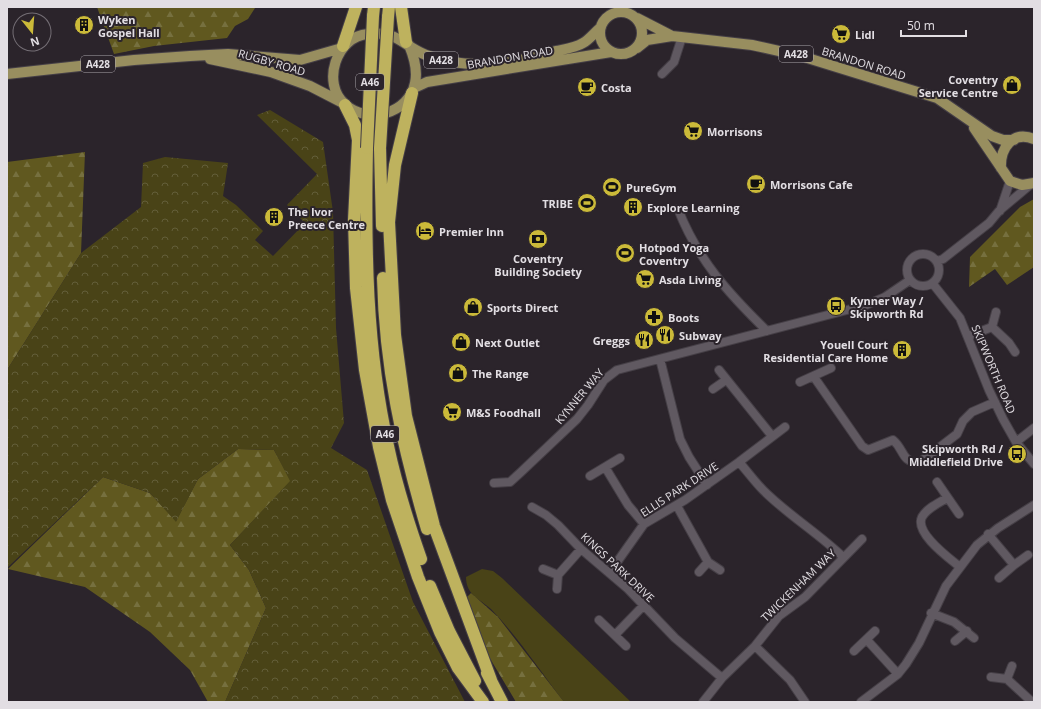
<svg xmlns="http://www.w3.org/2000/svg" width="1041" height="709" font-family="'Open Sans',sans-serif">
  <defs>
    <pattern id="forest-firs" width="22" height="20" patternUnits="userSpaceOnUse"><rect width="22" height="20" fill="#60581f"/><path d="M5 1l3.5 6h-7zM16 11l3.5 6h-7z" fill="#76703f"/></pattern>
    <pattern id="park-crowns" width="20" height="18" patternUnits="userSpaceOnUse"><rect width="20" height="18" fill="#494317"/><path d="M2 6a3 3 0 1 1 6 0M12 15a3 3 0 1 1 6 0" fill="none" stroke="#635e39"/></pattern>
  </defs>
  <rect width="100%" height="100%" fill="#2b242b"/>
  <path fill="#494317" d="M482 569 493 571 502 578 631 702H564C540 671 518 637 491 609 480 599 466 595 466 577Z"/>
  <path fill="url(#forest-firs)" d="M97 7H261L255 8 248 19 235 26 227 38 154 46 114 54Z
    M85 152 81 253 7 370V162Z
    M1034 199V267L1007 285 995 269 969 287 970 257 1020 207Z
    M238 449 274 450 291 481 230 545 249 570 266 608 225 702H208L190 670 150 632 85 587 8 569 103 477 150 493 176 521 198 479Z
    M471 593 498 617 564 702H516L482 645 464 600Z"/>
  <path fill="url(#park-crowns)" d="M270 110 323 142 333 212 336 328 344 423 331 448 367 470 413 602 465 702H225L266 608 249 570 230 545 290 481 274 450 238 449 198 479 176 522 150 493 103 477 7 568V370L81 253 141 207 143 163 165 157 228 163 223 196 236 205 263 231 255 240 273 256 305 223 287 205 317 174 257 115Z"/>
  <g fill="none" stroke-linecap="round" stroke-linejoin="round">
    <defs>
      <path id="street" d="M662 74 674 62 682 37
        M678 209C698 260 728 293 767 331
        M1000 211 1010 181
        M907 270a16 16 0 1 1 32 0a16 16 0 1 1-32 0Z
        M937 261 943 259 989 223 999 211 1030 185
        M933 284 960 318 989 390 1003 419 1016 442 1034 464
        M992 327 1009 343 1015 352
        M992 327 996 312
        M969 336 992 327
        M660 359 680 439 689 457 707 485
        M719 370 772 436
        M814 377 862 446 868 450 893 440C905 450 900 461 919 463L957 434 963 421 972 412 995 402
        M800 382 831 368
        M713 389 726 380
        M1016 442 1034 428
        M739 462C747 471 755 482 763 490 788 515 818 533 843 557
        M605 467 628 505 644 524
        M590 476 620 458
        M937 482 959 514
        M494 483 510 482 521 472 577 419 588 405 604 380 617 370 866 305 885 297 910 280
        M947 498C939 503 927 508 922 517 914 533 949 558 960 567
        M677 506 708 562 720 570
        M532 507 546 515 558 525 581 549 628 589 675 638 722 678
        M988 534 1014 565
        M543 569 558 575 557 589
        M610 572 644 524 685 500 739 462 785 427
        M699 572 708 562
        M558 575 581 549
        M999 578 1014 565 1028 555
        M931 613 954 622 974 638
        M599 620 626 646
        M615 635 644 605
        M867 640 898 674
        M955 641 967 631
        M755 646 790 680 805 702
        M854 651 875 631
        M991 677 1007 679 1012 666
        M1007 679 1032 702
        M703 702 722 678 755 646 779 616 805 597 862 539
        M861 702 898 674 906 664 919 643 946 586 977 545 998 528 1034 505"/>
      <path id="primary" d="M600 33a21 21 0 1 1 42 0a21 21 0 1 1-42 0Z
        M637 18 672 36
        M409 45C414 57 418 70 415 83 409 114 367 125 345 104 321 84 336 36 368 34 399 31 401 45 426 55 468 71 514 64 556 51 565 49 575 48 583 43 589 40 595 32 601 27
        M637 48 647 40 672 36 752 45 801 56 937 98 992 136 1003 140H1014
        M210 59 271 72 310 86 343 103
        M7 74 134 60 190 56 228 54 300 60 342 48
        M414 88 427 82 611 52
        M974 128 1010 181 1022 185 1034 183
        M1001 168C1000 149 1012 130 1034 139"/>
      <path id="highway" d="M401 7 406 42
        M373 16 374 7
        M388 17 389 7
        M343 46 356 7
        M412 93 395 165 389 222 395 335 406 416 434 526 491 680
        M345 105 355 125 358 140 354 220 356 288 365 370 379 447 392 500 418 577 440 632 458 668 483 702
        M367 148C365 247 366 348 388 446 396 484 408 522 421 559
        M380 148 382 226
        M383 278C385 367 402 444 427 529
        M430 586 449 631 475 681
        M487 673 502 702"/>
    </defs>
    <use href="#street" stroke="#453f46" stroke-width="10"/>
    <use href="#primary" stroke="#453f46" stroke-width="12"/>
    <use href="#highway" stroke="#453f46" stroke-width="14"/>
    <use href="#street" stroke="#605961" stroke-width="8"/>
    <use href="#primary" stroke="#988e5f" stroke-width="10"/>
    <use href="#highway" stroke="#beb25e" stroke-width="12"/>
    <defs>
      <path id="highway-bridge" d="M367 148 373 16
        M380 148 388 17"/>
    </defs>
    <use href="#highway-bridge" stroke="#453f46" stroke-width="14" stroke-linecap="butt"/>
    <use href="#highway-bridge" stroke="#beb25e" stroke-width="12"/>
  </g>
  <defs>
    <symbol id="building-disc" viewBox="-11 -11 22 22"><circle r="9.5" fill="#cbba39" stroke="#2b242b"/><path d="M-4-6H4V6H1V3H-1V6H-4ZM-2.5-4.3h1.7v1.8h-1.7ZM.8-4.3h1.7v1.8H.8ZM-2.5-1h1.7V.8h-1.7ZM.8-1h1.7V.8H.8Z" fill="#111"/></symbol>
    <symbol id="supermarket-disc" viewBox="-11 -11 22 22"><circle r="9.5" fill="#cbba39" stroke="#2b242b"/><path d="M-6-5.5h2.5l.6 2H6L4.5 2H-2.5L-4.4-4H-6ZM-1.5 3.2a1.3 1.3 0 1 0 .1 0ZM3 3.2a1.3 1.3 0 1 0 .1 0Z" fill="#111"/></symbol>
    <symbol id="shop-disc" viewBox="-11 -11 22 22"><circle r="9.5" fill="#cbba39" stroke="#2b242b"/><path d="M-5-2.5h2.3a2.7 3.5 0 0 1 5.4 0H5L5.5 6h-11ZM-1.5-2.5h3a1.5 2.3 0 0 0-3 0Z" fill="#111"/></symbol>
    <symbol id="cafe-disc" viewBox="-11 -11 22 22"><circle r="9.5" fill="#cbba39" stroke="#2b242b"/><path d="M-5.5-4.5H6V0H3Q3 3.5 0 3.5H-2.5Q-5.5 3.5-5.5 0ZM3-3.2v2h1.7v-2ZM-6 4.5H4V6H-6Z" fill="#111"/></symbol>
    <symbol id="stadium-disc" viewBox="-11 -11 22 22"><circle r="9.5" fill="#cbba39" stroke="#2b242b"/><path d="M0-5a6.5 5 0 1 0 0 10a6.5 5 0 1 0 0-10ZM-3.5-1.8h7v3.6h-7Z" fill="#111"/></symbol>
    <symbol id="hotel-disc" viewBox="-11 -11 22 22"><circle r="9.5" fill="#cbba39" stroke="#2b242b"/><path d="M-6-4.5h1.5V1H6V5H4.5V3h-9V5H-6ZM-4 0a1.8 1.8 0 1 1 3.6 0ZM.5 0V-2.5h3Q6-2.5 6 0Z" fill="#111"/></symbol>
    <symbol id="bank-disc" viewBox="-11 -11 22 22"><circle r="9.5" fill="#cbba39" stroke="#2b242b"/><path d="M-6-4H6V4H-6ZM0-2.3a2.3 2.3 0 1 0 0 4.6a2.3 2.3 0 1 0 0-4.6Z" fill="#111"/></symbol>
    <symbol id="bus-disc" viewBox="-11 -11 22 22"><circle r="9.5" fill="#cbba39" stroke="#2b242b"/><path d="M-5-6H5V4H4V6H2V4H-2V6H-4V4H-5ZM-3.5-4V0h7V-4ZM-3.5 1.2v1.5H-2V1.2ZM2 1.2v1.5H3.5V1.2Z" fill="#111"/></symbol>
    <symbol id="pharmacy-disc" viewBox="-11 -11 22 22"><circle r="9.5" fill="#cbba39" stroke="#2b242b"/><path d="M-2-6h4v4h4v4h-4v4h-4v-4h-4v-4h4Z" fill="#111"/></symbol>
    <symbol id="restaurant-disc" viewBox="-11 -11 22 22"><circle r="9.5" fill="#cbba39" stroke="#2b242b"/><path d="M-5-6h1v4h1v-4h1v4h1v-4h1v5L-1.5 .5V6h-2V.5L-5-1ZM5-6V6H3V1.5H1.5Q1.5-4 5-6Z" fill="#111"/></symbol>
  </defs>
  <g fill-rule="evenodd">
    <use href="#building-disc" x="73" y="14" width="22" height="22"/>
    <use href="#supermarket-disc" x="830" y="23" width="22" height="22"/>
    <use href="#shop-disc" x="1001" y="74" width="22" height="22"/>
    <use href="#cafe-disc" x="576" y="76" width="22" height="22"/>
    <use href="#supermarket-disc" x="682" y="120" width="22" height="22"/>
    <use href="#cafe-disc" x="745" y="173" width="22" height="22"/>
    <use href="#stadium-disc" x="601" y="176" width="22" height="22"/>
    <use href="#stadium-disc" x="576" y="192" width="22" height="22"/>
    <use href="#building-disc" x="622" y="196" width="22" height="22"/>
    <use href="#building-disc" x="263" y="206" width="22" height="22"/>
    <use href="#hotel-disc" x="414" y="220" width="22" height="22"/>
    <use href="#bank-disc" x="527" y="228" width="22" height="22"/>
    <use href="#stadium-disc" x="614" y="242" width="22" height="22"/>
    <use href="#supermarket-disc" x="634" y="268" width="22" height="22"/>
    <use href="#bus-disc" x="825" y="295" width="22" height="22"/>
    <use href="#shop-disc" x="462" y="296" width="22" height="22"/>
    <use href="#pharmacy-disc" x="643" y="306" width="22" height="22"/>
    <use href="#restaurant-disc" x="654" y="324" width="22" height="22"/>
    <use href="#restaurant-disc" x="633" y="329" width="22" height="22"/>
    <use href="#shop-disc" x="450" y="331" width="22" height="22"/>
    <use href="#building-disc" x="891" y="339" width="22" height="22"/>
    <use href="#shop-disc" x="447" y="362" width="22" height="22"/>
    <use href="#supermarket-disc" x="441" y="401" width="22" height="22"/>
    <use href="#bus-disc" x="1006" y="443" width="22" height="22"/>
  </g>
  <g text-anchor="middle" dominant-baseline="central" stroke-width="4" stroke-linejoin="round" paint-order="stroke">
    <g fill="#2b242b" stroke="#aba6ac" stroke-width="1">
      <rect x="779" y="46" width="34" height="16" rx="3"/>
      <rect x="424" y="52" width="34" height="16" rx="3"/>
      <rect x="81" y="56" width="34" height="16" rx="3"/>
      <rect x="356" y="74" width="28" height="16" rx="3"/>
      <rect x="371" y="426" width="28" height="16" rx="3"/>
    </g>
    <g font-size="10" font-weight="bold" fill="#e2dee3">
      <text x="796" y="54">A428</text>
      <text x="441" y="60">A428</text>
      <text x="98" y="64">A428</text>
      <text x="370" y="82">A46</text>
      <text x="385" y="434">A46</text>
    </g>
    <g font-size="11" font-weight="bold" fill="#e2dee3" stroke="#2b242b" text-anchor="start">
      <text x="98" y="19">Wyken<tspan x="98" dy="13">Gospel Hall</tspan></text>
      <text x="855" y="34">Lidl</text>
      <text x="998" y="79" text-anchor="end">Coventry<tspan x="998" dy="13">Service Centre</tspan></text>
      <text x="601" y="87">Costa</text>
      <text x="707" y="131">Morrisons</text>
      <text x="770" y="184">Morrisons Cafe</text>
      <text x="626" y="187">PureGym</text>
      <text x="573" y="203" text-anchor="end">TRIBE</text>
      <text x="647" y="207">Explore Learning</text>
      <text x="288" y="211">The Ivor<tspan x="288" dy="13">Preece Centre</tspan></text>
      <text x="439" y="231">Premier Inn</text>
      <text x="639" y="247">Hotpod Yoga<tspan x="639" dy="13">Coventry</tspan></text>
      <text x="538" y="258" text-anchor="middle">Coventry<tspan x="538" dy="13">Building Society</tspan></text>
      <text x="659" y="279">Asda Living</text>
      <text x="850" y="300">Kynner Way /<tspan x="850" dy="13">Skipworth Rd</tspan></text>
      <text x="487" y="307">Sports Direct</text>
      <text x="668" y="317">Boots</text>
      <text x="679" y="335">Subway</text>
      <text x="630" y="340" text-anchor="end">Greggs</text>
      <text x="475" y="342">Next Outlet</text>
      <text x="888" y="344" text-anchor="end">Youell Court<tspan x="888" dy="13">Residential Care Home</tspan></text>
      <text x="472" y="373">The Range</text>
      <text x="466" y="412">M&amp;S Foodhall</text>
      <text x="1003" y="448" text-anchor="end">Skipworth Rd /<tspan x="1003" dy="13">Middlefield Drive</tspan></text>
    </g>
    <g font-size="11" fill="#e2dee3" stroke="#2b242b">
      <text transform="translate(510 57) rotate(-10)">BRANDON ROAD</text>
      <text transform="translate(272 62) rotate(16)">RUGBY ROAD</text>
      <text transform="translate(864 63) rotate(17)">BRANDON ROAD</text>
      <text transform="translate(994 369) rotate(67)">SKIPWORTH ROAD</text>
      <text transform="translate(579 396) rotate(-50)">KYNNER WAY</text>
      <text transform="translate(679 489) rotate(-33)">ELLIS PARK DRIVE</text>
      <text transform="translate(618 567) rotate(43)">KINGS PARK DRIVE</text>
      <text transform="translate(798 585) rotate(-44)">TWICKENHAM WAY</text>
    </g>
  </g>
  <rect width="1041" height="709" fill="none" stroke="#e2dee3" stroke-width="16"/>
  <g transform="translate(32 32) rotate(163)"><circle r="19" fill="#2b242b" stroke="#746e75"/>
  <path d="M0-3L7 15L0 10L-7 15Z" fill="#cbba39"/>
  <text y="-6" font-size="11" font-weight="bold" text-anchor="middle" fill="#e2dee3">N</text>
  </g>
  <path d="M901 30v6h65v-6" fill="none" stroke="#e2dee3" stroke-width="2"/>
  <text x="907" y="30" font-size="12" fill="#e2dee3" stroke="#2b242b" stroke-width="3" paint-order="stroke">50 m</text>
</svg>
